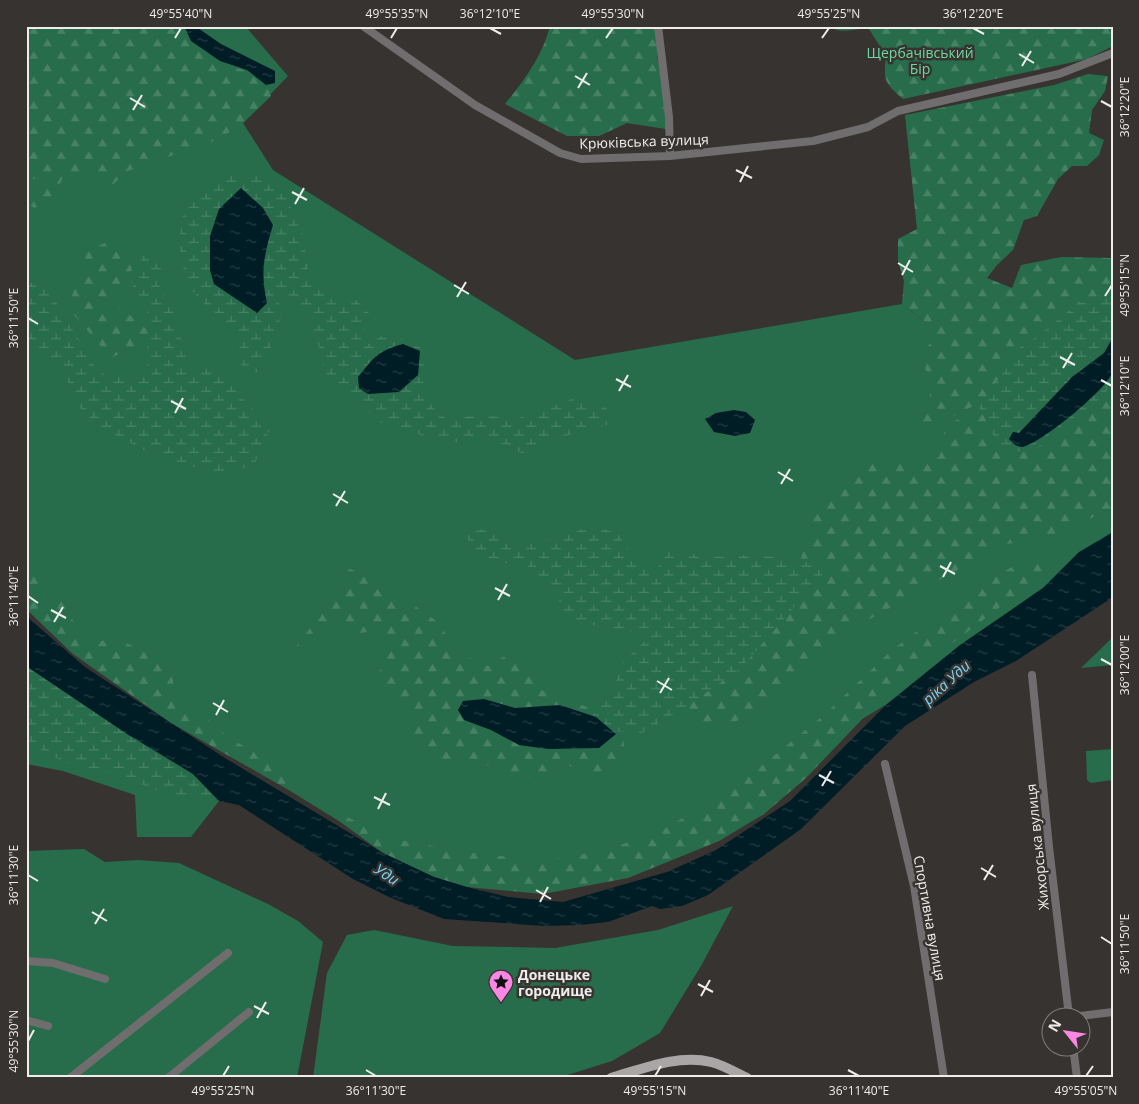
<svg xmlns="http://www.w3.org/2000/svg" width="1139" height="1104" font-family="'Open Sans',sans-serif">
  <defs>
    <pattern id="forest-firs" width="22" height="20" patternUnits="userSpaceOnUse" patternTransform="scale(1.25)"><rect width="22" height="20" fill="#286d4b"/><path d="M5 1l3.5 6h-7zM16 11l3.5 6h-7z" fill="#488265"/></pattern>
    <pattern id="wetland-marsh" width="20" height="14" patternUnits="userSpaceOnUse" patternTransform="scale(1.25)"><rect width="20" height="14" fill="#286d4b"/><path d="M1 5h8M5 5V1M11 12h8M15 12V8" fill="none" stroke="#488265"/></pattern>
    <pattern id="water-ripples" width="26" height="14" patternUnits="userSpaceOnUse" patternTransform="scale(1.25)"><rect width="26" height="14" fill="#001c25"/><path d="M2 4q2-2 4 0t4 0M15 11q2-2 4 0t4 0" fill="none" stroke="#263d45"/></pattern>
  </defs>
  <rect width="100%" height="100%" fill="#373330"/>
  <path fill="#286d4b" d="M26 26H245L288 76 243 123 273 170 575 360 902 304 925 322 936 338 1032 322 1113 331V544L1034 594 887 704 655 844 521 869 386 850 287 789 26 600Z
    M1113 637V665L1081 668Z
    M26 664 187 770 219 801 191 837H137L135 795 63 771 26 764Z
    M1113 749V780L1091 783 1087 780 1086 751Z
    M84 849 105 862 138 860 179 863 268 904 298 921 323 942 297 1078H26V851Z
    M733 906 701 966 660 1033 612 1061 558 1078H313L327 973 347 935 374 930 453 946 555 948 658 930Z"/>
  <path fill="url(#forest-firs)" d="M26 26H182L190 42 219 62 246 71 266 86 271 96 243 123 219 139 125 172 108 190 101 188 104 177 97 173 64 174C57 195 52 195 35 208L26 204V183L38 188 40 181 26 176Z
    M550 26H663L657 56 669 107 666 129 627 123 599 136H567L505 104C524 81 543 55 550 26Z
    M830 26H1113V46L1087 59 903 99C885 83 883 81 886 56L869 29C857 27 840 36 830 26Z
    M1088 74 1108 76 1105 91 1092 110 1089 133 1104 140 1099 155 1087 166H1072L1058 179 1037 216 1024 220 1013 250 997 265 987 278 1012 288 1021 265 1062 257 1113 258V324L1042 341 1023 340 1017 364 1002 377 985 400 932 427 914 419C939 395 931 384 920 355L935 338 925 322 902 304 904 281 898 261V239L917 229 905 115 1054 85Z
    M120 235 132 270 116 296 99 310 107 316 120 308 152 331 145 341 111 358 68 308 87 252Z
    M1113 381V507L1060 534 1002 545 845 633 795 685 730 725 703 724V709L679 711 741 668 797 579 802 554 814 517 867 464 904 463 939 457 943 447 944 431 958 419 984 408 1049 443 1093 406Z
    M1044 557 1048 566 1036 580 889 691 806 778 764 814 719 841 628 878 543 894 467 887 434 877 383 853 317 805 405 841 473 853 545 861 601 851 658 833 742 782 825 714 892 650 974 589 1024 560Z
    M349 569 370 574 435 620 461 654 488 666 505 656 527 663 543 691 595 710 623 735 625 754C605 782 586 771 558 762L539 778 505 775 476 759 438 761 418 744 404 705 378 677 386 652 388 635 377 629 349 636 334 624 295 648 337 593Z
    M26 571 44 579 38 590 48 600 62 594 75 600 71 618 90 641 121 640 171 666 174 690 228 737 293 775 287 789 171 723 73 654 26 609Z"/>
  <path fill="url(#wetland-marsh)" d="M255 172 291 191 289 204 304 237 309 281 333 300 354 298 369 313 363 335 368 344 389 332 425 350C423 381 418 400 448 420L478 415 516 419 575 398 604 404 614 423 554 439 528 456 485 436 461 442H443L381 423 324 375 321 354 309 314 270 288 283 310 267 359 256 373 239 364 240 349 235 329 201 301 186 283 180 248 181 220 194 197 219 178Z
    M153 255 168 269 157 291 169 298 189 367 218 366 240 396 271 427 254 465 226 473 209 472 146 451 100 427 80 408 76 392 47 353 26 339V281L48 289 95 367 108 377 152 374 145 360 152 321 131 282 143 256Z
    M1113 281V384C1095 404 1030 474 1000 444 991 435 986 418 979 407L1022 345 1035 338 1076 305 1106 292Z
    M590 526 618 533 637 566 656 570 669 551 715 557 749 555 785 558 820 565 823 574 741 668 684 708 640 734 613 731 592 716 612 694 622 663 657 629 618 633 567 617 555 593 526 564 498 563 471 556 467 531 487 529 509 544 555 540Z
    M26 666 127 734 193 774 219 801 163 793 116 774 64 762 31 744 26 738Z"/>
  <path fill="url(#water-ripples)" d="M184 26H195L221 44 275 71V83L266 85 247 70 220 61 191 41Z
    M241 188 263 208 273 225C264 255 260 272 267 303L257 313 214 284 210 270V236L219 209Z
    M1113 337C1113 347 1115 361 1113 371 1109 388 1039 445 1022 447 1016 447 1013 443 1009 439L1013 432 1019 433 1072 377 1104 353Z
    M403 344 420 351 418 375 399 392 368 394 359 388 358 377C374 357 378 351 403 344Z
    M734 410 746 412 755 420 750 433 735 436 714 432 705 419 716 413Z
    M1113 532V597L1016 661 974 682 905 726 801 829 708 895 682 906 660 909 652 906 608 922 580 925 544 926 444 919 389 897 353 879 239 805 219 801 193 774 127 734 26 666V616L85 667 225 758 383 853 434 877 467 887 508 897 563 902 667 872 716 850 790 801 887 704 960 645 1043 588 1079 552Z
    M484 699 515 708 560 705 596 717 616 734 599 748 548 749 519 745 491 730 464 720 458 710 463 701Z"/>
  <g fill="none" stroke-linecap="round" stroke-linejoin="round">
    <path stroke="#706d6e" stroke-width="8" d="M363 26 475 105 560 153 581 159 670 156 813 141 868 127 898 111 1059 74 1113 53
      M658 26 669 117 670 156
      M1032 675 1049 847 1069 1016
      M885 764 914 886 944 1078
      M26 961 53 963 105 979
      M1080 1016 1113 1012
      M26 1020 48 1026
      M1073 1046 1077 1078
      M70 1078 228 953
      M168 1078 249 1012"/>
    <path stroke="#aba6a6" stroke-width="10" d="M611 1078C642 1069 678 1054 711 1062 723 1065 735 1072 747 1078"/>
  </g>
  <path fill="none" stroke="#efedeb" stroke-width="2" d="M490 28 501 34M973 28 984 34M175 38 181 28M391 38 397 28M606 38 613 28M822 38 829 28M1019 54 1034 63M1022 66 1031 51M575 76 590 85M578 88 587 73M130 98 145 107M1101 101 1112 107M133 110 142 95M736 170 752 178M740 182 748 166M292 192 307 200M295 204 304 188M898 263 913 272M902 275 910 260M454 285 469 294M1105 296 1112 285M457 297 466 282M28 318 38 324M1060 357 1075 365M1063 368 1072 353M616 379 631 387M1101 380 1112 386M619 391 628 375M171 401 186 409M175 413 183 398M778 472 793 481M781 484 790 469M333 494 348 503M336 506 345 491M940 566 955 574M943 577 951 562M495 588 510 596M28 596 38 603M498 600 507 584M51 610 66 618M54 622 63 607M1101 659 1112 665M657 681 672 690M660 693 669 678M213 703 228 712M216 715 224 700M819 775 834 783M822 786 831 771M374 797 390 805M378 809 386 793M981 868 996 877M28 875 38 881M984 880 993 865M536 890 551 899M540 902 548 887M92 912 107 921M95 924 104 909M1101 937 1112 944M698 984 713 992M701 996 710 980M254 1006 269 1014M257 1018 266 1002M28 1041 34 1030M366 1070 376 1076M848 1070 859 1076M223 1076 229 1066M655 1076 661 1066M1086 1076 1093 1066"/>
  <defs>
    <symbol id="sight-pin" viewBox="-11 -11 22 30"><path d="M0 17L-7.5 6A9.5 9.5 0 1 1 7.5 6Z" fill="#fc86e4" stroke="#373330"/><path d="M0-6L1.8-2.2L6-1.7L2.9 1.2L3.7 5.4L0 3.3L-3.7 5.4L-2.9 1.2L-6-1.7L-1.8-2.2Z" fill="#111"/></symbol>
  </defs>
  <g fill-rule="evenodd">
    <use href="#sight-pin" x="487" y="968" width="28" height="38"/>
  </g>
  <g text-anchor="middle" dominant-baseline="central" stroke-width="5" stroke-linejoin="round" paint-order="stroke">
    <g font-size="14" fill="#6ed8a1" stroke="#373330">
      <text x="920" y="52">Щербачівський<tspan x="920" dy="16">Бір</tspan></text>
    </g>
    <g font-size="14" fill="#efedeb" stroke="#373330">
      <text transform="translate(644 141) rotate(-2)">Крюківська вулиця</text>
      <text transform="translate(1037 847) rotate(-96)">Жихорська вулиця</text>
      <text transform="translate(930 918) rotate(80)">Спортивна вулиця</text>
    </g>
    <g font-size="14" font-weight="bold" fill="#efedeb" stroke="#373330" text-anchor="start">
      <text x="518" y="974">Донецьке<tspan x="518" dy="16">городище</tspan></text>
    </g>
    <g font-size="15" font-style="italic" fill="#77d7f9" stroke="#373330">
      <text transform="translate(946 682) rotate(-42)">ріка Уди</text>
      <text transform="translate(387 874) rotate(33)">Уди</text>
    </g>
  </g>
  <rect width="1139" height="1104" fill="none" stroke="#373330" stroke-width="55"/>
  <g transform="translate(1066 1032) rotate(300)"><circle r="24" fill="#373330" stroke="#817d7b"/>
  <path d="M0-4L9 19L0 12L-9 19Z" fill="#fc86e4"/>
  <text y="-8" font-size="14" font-weight="bold" text-anchor="middle" fill="#efedeb">N</text>
  </g>
  <rect x="28" y="28" width="1084" height="1048" fill="none" stroke="#efedeb" stroke-width="2"/>
  <g font-size="12" text-anchor="middle" fill="#efedeb">
    <text x="181" y="18">49°55'40"N</text>
    <text x="397" y="18">49°55'35"N</text>
    <text x="490" y="18">36°12'10"E</text>
    <text x="613" y="18">49°55'30"N</text>
    <text x="829" y="18">49°55'25"N</text>
    <text x="973" y="18">36°12'20"E</text>
    <text transform="translate(1125 107) rotate(-90)" y="4">36°12'20"E</text>
    <text transform="translate(1125 285) rotate(-90)" y="4">49°55'15"N</text>
    <text transform="translate(14 318) rotate(-90)" y="4">36°11'50"E</text>
    <text transform="translate(1125 386) rotate(-90)" y="4">36°12'10"E</text>
    <text transform="translate(14 596) rotate(-90)" y="4">36°11'40"E</text>
    <text transform="translate(1125 665) rotate(-90)" y="4">36°12'00"E</text>
    <text transform="translate(14 875) rotate(-90)" y="4">36°11'30"E</text>
    <text transform="translate(1125 944) rotate(-90)" y="4">36°11'50"E</text>
    <text transform="translate(14 1041) rotate(-90)" y="4">49°55'30"N</text>
    <text x="223" y="1095">49°55'25"N</text>
    <text x="376" y="1095">36°11'30"E</text>
    <text x="655" y="1095">49°55'15"N</text>
    <text x="859" y="1095">36°11'40"E</text>
    <text x="1086" y="1095">49°55'05"N</text>
  </g>
</svg>
